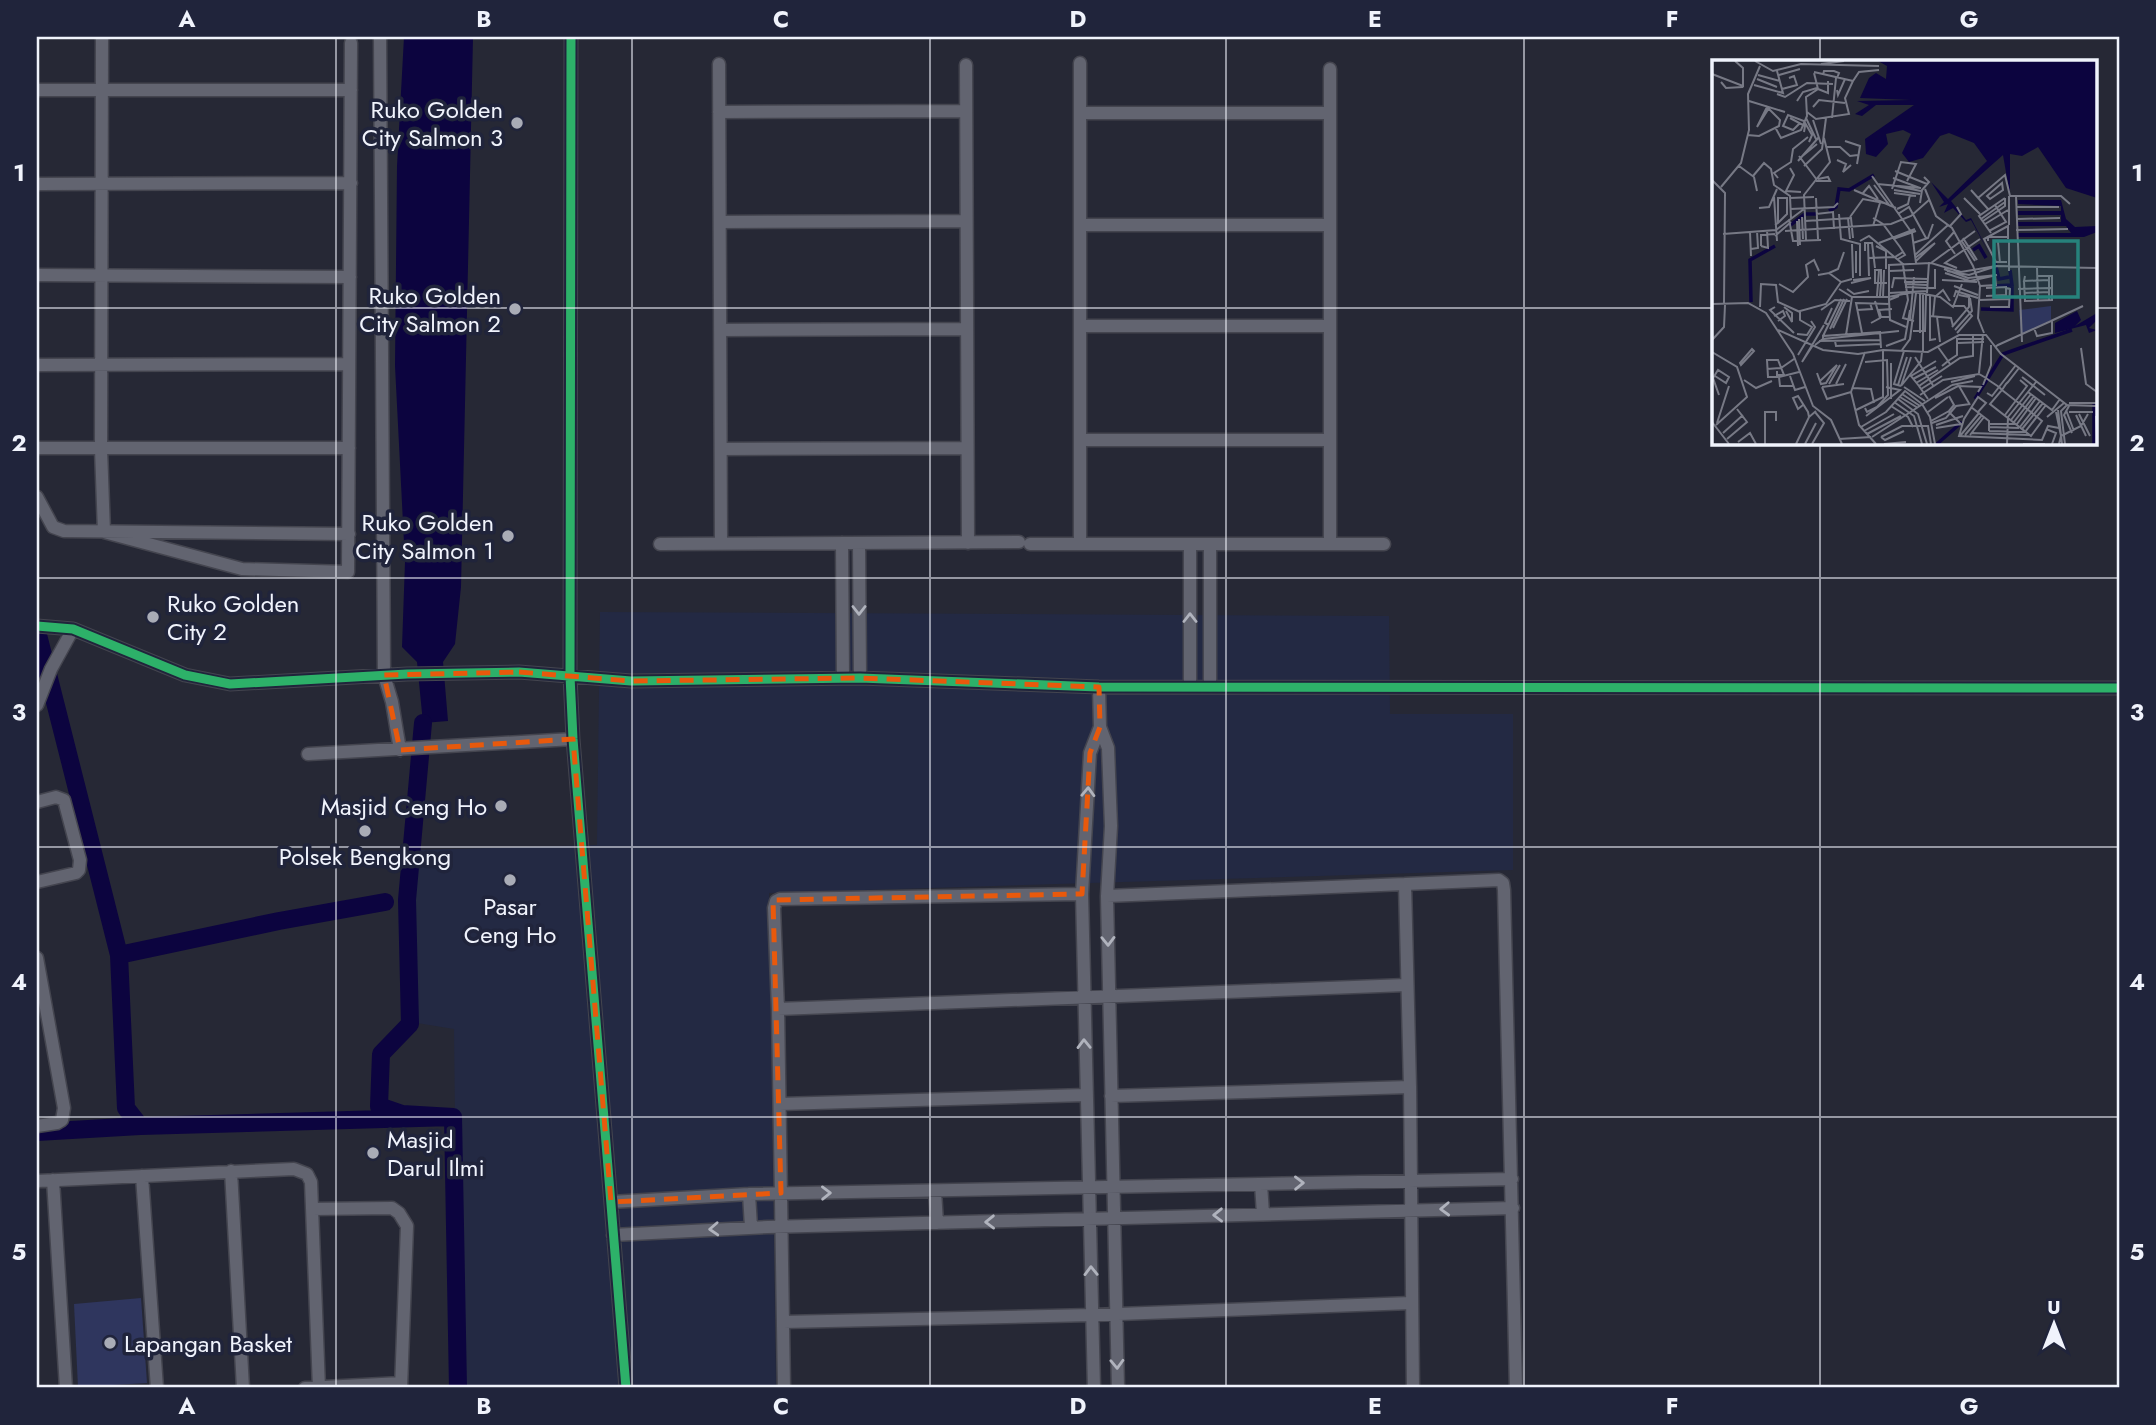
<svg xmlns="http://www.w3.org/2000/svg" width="2156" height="1425" font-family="Jost,sans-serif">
  <rect width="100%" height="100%" fill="#262835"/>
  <path fill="#232943" d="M600 612 1389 616 1390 714H1513V870L769 893 776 1388H463L457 1300 454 1029 417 1023 410 899 416 850 597 845Z"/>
  <path fill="#2f365e" d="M141 1298 147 1383 78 1387 74 1304Z"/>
  <path fill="#0c043f" d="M404 37H473L461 587 455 644 443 662 448 721 423 723 417 662 402 647 405 562 395 366 397 166Z"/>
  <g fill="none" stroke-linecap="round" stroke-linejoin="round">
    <path stroke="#0c043f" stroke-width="18" d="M37 631 119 955 279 921 385 902
      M119 955 126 1108 140 1126
      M453 1117 458 1388
      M37 1132 140 1126 453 1117 402 1114 379 1106 381 1054 410 1024 407 900 423 723"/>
    <defs>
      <path id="minor" d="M102 37 101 449 104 532 242 569 348 572 351 43
        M380 37 384 675 392 702 400 750
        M571 37 570 676 573 739 626 1388
        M1080 63V544
        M719 64 721 543
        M966 65 968 543
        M1330 69V544
        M37 90H351
        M719 112 966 111
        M1080 113H1330
        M37 184 351 183
        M720 222 966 221
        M1080 225H1330
        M37 275 350 277
        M1080 326H1330
        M720 330 967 329
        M37 365 349 364
        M1080 440H1330
        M37 448H349
        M721 449 967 448
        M37 497 53 527 64 531 349 534
        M842 543 843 678
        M859 543 860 678
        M660 544 1019 542
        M1030 544H1384
        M1190 544V687
        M1210 544V687
        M37 626 73 629 185 675 230 684 407 674 519 672 631 681 860 678 1099 687 2119 688
        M1099 687 1100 727 1108 748 1111 826 1107 896 1118 1388
        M37 705 51 669 73 629
        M308 754 573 739
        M37 802 56 797 64 800 80 860 79 870 76 873 37 882
        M1405 884 1499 880 1503 883 1504 890 1516 1388
        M1082 894 780 899 776 901 774 908 778 1009 1406 985
        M1107 896 1405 884 1410 1087 1413 1388
        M37 958 64 1108 62 1120 57 1123 37 1126
        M778 1009 784 1388
        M1111 1096 1410 1087
        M780 1104 1086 1095
        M231 1171 243 1388
        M142 1176 157 1388
        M53 1180 66 1388
        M37 1181 294 1169 307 1174 311 1182 319 1388
        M1261 1184 1263 1214
        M935 1191 937 1223
        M749 1194 751 1227
        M611 1202 749 1194 1512 1179
        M312 1209 392 1208 399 1213 407 1226 401 1388
        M613 1235 768 1227 1513 1208
        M783 1322 1092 1315 1411 1303
        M305 1388 401 1383
        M1094 1388 1082 894 1090 753 1100 727"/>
    </defs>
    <use href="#minor" stroke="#44454f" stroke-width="15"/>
    <use href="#minor" stroke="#626470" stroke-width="12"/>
    <defs>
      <path id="cycleway" d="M571 37 570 676 573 739 626 1388
        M37 626 73 629 185 675 230 684 407 674 519 672 631 681 860 678 1099 687 2119 688"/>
    </defs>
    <use href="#cycleway" stroke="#20243b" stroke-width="13"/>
    <use href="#cycleway" stroke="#2db169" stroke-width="9"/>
  </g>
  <defs><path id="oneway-chevron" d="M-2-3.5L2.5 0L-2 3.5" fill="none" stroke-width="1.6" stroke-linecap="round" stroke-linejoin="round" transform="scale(1.75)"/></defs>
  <g stroke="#b0b3bd">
    <use href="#oneway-chevron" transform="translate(859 610) rotate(90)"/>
    <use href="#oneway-chevron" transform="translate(1190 618) rotate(-90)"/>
    <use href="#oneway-chevron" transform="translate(1088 792) rotate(-88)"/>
    <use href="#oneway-chevron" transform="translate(1108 941) rotate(89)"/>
    <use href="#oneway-chevron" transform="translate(1084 1044) rotate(-91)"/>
    <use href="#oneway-chevron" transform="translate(1299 1183) rotate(-1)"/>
    <use href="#oneway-chevron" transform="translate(826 1193) rotate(-1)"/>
    <use href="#oneway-chevron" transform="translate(1445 1209) rotate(178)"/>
    <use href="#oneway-chevron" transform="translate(1218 1215) rotate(179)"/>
    <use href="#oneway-chevron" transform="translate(990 1222) rotate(179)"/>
    <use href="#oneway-chevron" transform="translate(714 1229) rotate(177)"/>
    <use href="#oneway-chevron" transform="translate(1091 1271) rotate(-91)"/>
    <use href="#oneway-chevron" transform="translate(1117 1364) rotate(88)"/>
  </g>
  <path fill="none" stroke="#e8590c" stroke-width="5" stroke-dasharray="14 9" stroke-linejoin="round" d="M519 672 631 681 860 678 1099 687 1100 727 1090 753 1082 894 773 900 781 1193 611 1202 573 739 400 750 384 675Z"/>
  <path fill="none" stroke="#f0f3fc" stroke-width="2" stroke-opacity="0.55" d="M336 37V1388M632 37V1388M930 37V1388M1226 37V1388M1524 37V1388M1820 37V61M37 308H1713M2095 308H2119M1820 443V1388M37 578H2119M37 847H2119M37 1117H2119"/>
  <g fill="#a9acb6" stroke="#20243b" stroke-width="2.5">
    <circle cx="517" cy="123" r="7"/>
    <circle cx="515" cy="309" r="7"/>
    <circle cx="508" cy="536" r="7"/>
    <circle cx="153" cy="617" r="7"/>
    <circle cx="501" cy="806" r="7"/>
    <circle cx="365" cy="831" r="7"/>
    <circle cx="510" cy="880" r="7"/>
    <circle cx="373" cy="1153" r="7"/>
    <circle cx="110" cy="1343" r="7"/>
  </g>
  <g text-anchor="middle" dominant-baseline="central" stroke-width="7" stroke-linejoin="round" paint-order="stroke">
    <g font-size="24" fill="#f0f3fc" stroke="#20243b" text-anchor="end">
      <text x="503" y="109">Ruko Golden<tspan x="503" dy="28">City Salmon 3</tspan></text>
      <text x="501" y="295">Ruko Golden<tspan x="501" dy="28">City Salmon 2</tspan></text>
      <text x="494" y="522">Ruko Golden<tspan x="494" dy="28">City Salmon 1</tspan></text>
      <text x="167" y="603" text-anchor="start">Ruko Golden<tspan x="167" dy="28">City 2</tspan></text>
      <text x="487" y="806">Masjid Ceng Ho</text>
      <text x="365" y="856" text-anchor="middle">Polsek Bengkong</text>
      <text x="510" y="906" text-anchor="middle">Pasar<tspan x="510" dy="28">Ceng Ho</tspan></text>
      <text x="387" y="1139" text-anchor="start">Masjid<tspan x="387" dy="28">Darul Ilmi</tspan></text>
      <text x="124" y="1343" text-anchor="start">Lapangan Basket</text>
    </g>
  </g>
  <g transform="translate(1712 60)">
    <rect width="385" height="385" fill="#262835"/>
    <path d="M339 246V260L309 275 307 250Z" fill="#2f365e"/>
    <path d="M166 1H385V138L354 128 326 87 310 96 298 94V210V135L291 95 239 141 254 160 259 158 278 195 259 160 254 162 241 148 232 153 236 144 227 147 232 142 219 122 236 139 275 101 262 83 237 73 228 76 211 98 197 102 190 93 199 74 191 70 174 74 176 84 164 97 154 94 153 79 202 45H164L150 56 143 54 157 45 145 41 199 40 148 38 157 18 164 13 174 19 175 6ZM306 140H349L354 159 363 167 385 166V172L372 177H306V173H359L354 166H306V162H349V155H306V151H349V146L306 144ZM365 251 369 260 363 266 385 253V260L377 268 385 270 377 273 374 265 343 273V263Z" fill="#0c043f"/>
    <path fill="none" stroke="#0c043f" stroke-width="3.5" d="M117 151 124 147 127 129 137 130 162 115M77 166 93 154H105M261 190 267 186 274 198M282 199 287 219 297 217M281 226 300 225 298 210M39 242 38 200 63 186M269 249 300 250V225M263 339 291 294 360 270M225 384 250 362M382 384V344"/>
    <path fill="none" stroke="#777985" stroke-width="2" d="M43 1 61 11 89 4 167 6M109 4 132 1M0 14 31 26V8L23 1M46 15 68 21M67 15 88 9M111 15 112 11H122L127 13 125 18M45 19 65 27M141 21 147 12 167 10M9 22 14 28 31 27M42 25 71 33 65 11M70 29 85 25 82 16 77 18M106 29 116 33V21M125 30 126 35 133 19M65 34 73 37 95 23 121 24M37 41 73 52M85 41 91 32 105 28M55 47 45 67 57 48M101 47 107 40 133 43M95 52 104 59 137 54 133 38 141 21 102 12M78 58 93 66 92 72M94 58 104 79M120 58 124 18M101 60 109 84M88 63 81 70 71 66 76 55 92 61 100 75 97 82M63 67 69 78 89 70 95 56 94 37 106 29 102 13M35 75 47 76 67 66 68 60 54 46M133 81 148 86 145 104M115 87H128L138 96 146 95M87 96 105 120M88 98 105 84M125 100 134 104 131 112 139 105M86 101 107 77M27 106 42 117 45 131M92 106 110 89 114 58M78 108 82 115 74 131 89 132M183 111 215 124M41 116 52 103 59 109 62 125 78 136 79 158M160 116 200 173 204 203M66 118 62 113 79 102 81 89 96 77M181 118 208 128M0 120 13 133 12 243M104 121H118L116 117 106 119M290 123 291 130 278 139 275 136ZM165 124 209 128M162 125 178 146M184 126 209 131M9 127 29 103 37 70 36 34 48 6M180 129 189 102 204 104 195 121M213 129 224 156 240 168 261 206 268 226 266 258 272 273M142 130 184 148M182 130 208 134M259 130 276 149M151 133 157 126 166 139M182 133 204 136M304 136 310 282M62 137 65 181M78 138 102 137M104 138 106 179M252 138 268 154M266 138 293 115 298 136H349L358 144M208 143 210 130 217 122 212 117M304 147H347M47 148 57 147 65 129M78 149 122 147 126 143M185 149 196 144 198 135M104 154 121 152 122 169M127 154 129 179 148 184V216M186 154 197 147 214 178M90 157 91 179M138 157 151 139 172 143M136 158 138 179M161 158 171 164 188 187 193 195 186 199M77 159 81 181 109 180M87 159 88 185M269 159 293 142M305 159 348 158M85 161 86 186M93 161 139 158 141 178M271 161 293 146V138M273 164 296 150M63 165 66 163 75 154V138H66V163M297 165V136M161 166 168 143M238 166 249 154 245 147M304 170 356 169M73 171 179 164 199 156 217 140M277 171 294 162 283 145M38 172 39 196M242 172 234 181 243 194M279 173 267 156 293 138M11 174 64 170 92 149M63 176 79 162M251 178 265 200M181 179 204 171M94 180 92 135 118 102 112 78M249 180 263 201M297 180V211M148 181 157 176 191 204M276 181V177H296M286 182 288 203M156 183 157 216M167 183 203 169M201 183 216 178 221 164M140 184 141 218M49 186 56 188 55 170M49 186V175L63 174M164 186 174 191V209M39 189 46 188 45 171M153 191V183H160L163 208M203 195 236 165M156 198 183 197 191 192M203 198 223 183M204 201 223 183M295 202H284L272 179 296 166V179M219 203 263 171M191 205 196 240 191 258 202 261M245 208 233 203 268 179M325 208 326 241M232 209 256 218 285 215 258 221 233 213M177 211 202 210M235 211 257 215 285 206M117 213 126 209 132 192M144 213V191M106 215 117 213 129 222M313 216 312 221 337 220M325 216H337V240M230 220 265 222M312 221 313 241 340 240V216H337M192 222H215M139 223 159 218 141 220M67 224 81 232 96 217 94 205 102 200 107 211M193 224 215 225M242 226 266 235M268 226 284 225 283 216M193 227 215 228M180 228 182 218 216 219M216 228H223V209M274 228 294 227V235M127 229 140 237H176M135 229 142 234 157 231M306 229 339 228M177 233 215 231M208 233V273M215 233 217 202M312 233 337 232M218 235V280L224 279M165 236 167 210M168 236 169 223V210H163V223H175M187 236 177 240 178 260 194 267M224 236 231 230 238 241M274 236 295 235M171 237 172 210M176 237 202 232 228 237 241 247 250 224M242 237 244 231 266 238M177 240V205L219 203 249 212 284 206 385 208M267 240 297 239M0 244 36 243 54 253 81 294 101 346 119 360 130 384M242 246H252L260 256 245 273M48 247 49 224 64 225 66 242 88 252M63 247 58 250 82 273M72 247 80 253V262L74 251M278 247H297L298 229 294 228M109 250 123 240 138 241M145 250 160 249 158 243M62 256 71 251 73 256 66 261M218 256 239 258 241 266M178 257H169L167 250 180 249M221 257 223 236M225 257 228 282M198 260 202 217M339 261 371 246M159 263 168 258 163 241M117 265 113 263 120 248M240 267 257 247V237L247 235M121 268 135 239M118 269 132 239M66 270 111 290 146 294 171 290 216 292 247 275H274L289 294 355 345 385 346M243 270 260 251 258 238M201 271H213L214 235M150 273 144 243 178 244M85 274 95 275 100 267 88 260V251L114 244 129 222 140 219M134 275 140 237M111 276 129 239M111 279V276L168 272 169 288M246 279H272M0 280 12 267 13 245M107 281 169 280M123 281 124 286 169 284M246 283 272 282M101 285 90 302 112 265M103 285 111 279 187 271M174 286 193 279 198 250M226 287 236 301 230 306M283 287 286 285 339 261H340V273L325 276 322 268M369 288 374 324 385 332M40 289 42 291 29 305 28 303ZM190 290 198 279 204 233M211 291V234M0 292 25 307 35 337 4 365M153 292 139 332 147 365 164 384M86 295 103 267 99 261M203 297 222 327M179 303V339M238 304 236 301 245 295V278M55 309 69 308 82 299M65 311V317H56L55 300H66L72 315H65M105 313 109 324 114 323 125 305 108 321M267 313 271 274M3 316 14 323 17 317 6 310 1 318 7 335M78 316 83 330 93 327M310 317 333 335M201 319 224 307M32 320 44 328 60 321M239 322 263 316M204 323 226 310M117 324 128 305M124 324 134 304M186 325 195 297M240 325 261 321M271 325 279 305V285M81 326H68L67 317 87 312M189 326 209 301 210 292M189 326 182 324 192 291M189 326 199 297M207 326 199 316 224 301M247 326 258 345M110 327 115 339 139 332M110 327 132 324M192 327 213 341M141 328 159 329 162 343M209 329 230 316M316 332 340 350 348 339M275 333 280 336 304 305M190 334 208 346M208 335 231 320 267 314 274 318 278 321 287 327 290 330 304 341 310 345 330 361 319 376 278 344 290 330 294 324 296 322 307 308M188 337 206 348M223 338 246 326 269 327 266 332M186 339 206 354 215 384M216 339 207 326 248 298 261 296V275M182 342 202 356 210 384M357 343H385M210 344 218 357 223 384M91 345 86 349 81 338 86 336 96 352 97 357M179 346 196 357 201 367M357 346 352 355 360 373M259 347 277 361V371M153 348 155 352 165 347 176 335 175 300 153 302M144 350 171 337V290M346 350 350 384M354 350 362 371M216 352 236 337M266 352 274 343 266 337 252 359 247 376 330 380 336 366 347 368M344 352 349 376M357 352H381M367 354 378 376M293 355 315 326 308 320M364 355 374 376M154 356 188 330 174 327M384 356 385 377M335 357 352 343M299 360 319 334M219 361 237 351 242 345 237 336M0 362 17 384M302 362 322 336M5 363 17 326M220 363 234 358 244 346 258 344M277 364H303M305 364 324 338M224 365 251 356M149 367 174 352 193 331 210 344M277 367 307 368M308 367 328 341M224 368 249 364 237 352M310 369 331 343M334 369 344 373 340 384M152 371 182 354M277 371 313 372 334 345M11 373 31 355M259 373 317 375M155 374 189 356M253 375 270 355M258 375 272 357M248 376 267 353M160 377 240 325M169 377 190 366H216L219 384M169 377 173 380 192 371M15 379 35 362 25 349M127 379 159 377M26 382 38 373 44 384M53 384V352H64V361M84 384 97 357 104 351M93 384 104 363M100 384 112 363 103 352M172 384 194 382M295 384 296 357 324 322M311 384H333M347 384 349 376 369 366 376 354M353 384 349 351 355 345"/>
    <path fill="#26827c" fill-opacity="0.15" stroke="#26827c" stroke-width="3.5" d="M282 181H366V237H282Z"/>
    <rect width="385" height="385" fill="none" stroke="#f0f3fc" stroke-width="3.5"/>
  </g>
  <rect width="2156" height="1425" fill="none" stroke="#20243b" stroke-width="77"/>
  <g transform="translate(2054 1324)" stroke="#20243b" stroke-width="5" paint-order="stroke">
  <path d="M0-5L12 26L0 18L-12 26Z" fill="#f0f3fc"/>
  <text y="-10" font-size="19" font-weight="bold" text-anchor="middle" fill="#f0f3fc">U</text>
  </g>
  <rect x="38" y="38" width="2080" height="1348" fill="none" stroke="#f0f3fc" stroke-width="2.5"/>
  <g font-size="23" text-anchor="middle" font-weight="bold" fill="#f0f3fc">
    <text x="187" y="27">A</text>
    <text x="484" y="27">B</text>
    <text x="781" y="27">C</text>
    <text x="1078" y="27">D</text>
    <text x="1375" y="27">E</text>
    <text x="1672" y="27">F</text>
    <text x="1969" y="27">G</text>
    <text x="19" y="181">1</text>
    <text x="2137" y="181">1</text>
    <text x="19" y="451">2</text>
    <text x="2137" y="451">2</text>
    <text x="19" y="720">3</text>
    <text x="2137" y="720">3</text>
    <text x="19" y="990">4</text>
    <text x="2137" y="990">4</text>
    <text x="19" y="1260">5</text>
    <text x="2137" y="1260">5</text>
    <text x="187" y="1414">A</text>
    <text x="484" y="1414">B</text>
    <text x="781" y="1414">C</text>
    <text x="1078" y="1414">D</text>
    <text x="1375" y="1414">E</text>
    <text x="1672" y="1414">F</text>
    <text x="1969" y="1414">G</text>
  </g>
</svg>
